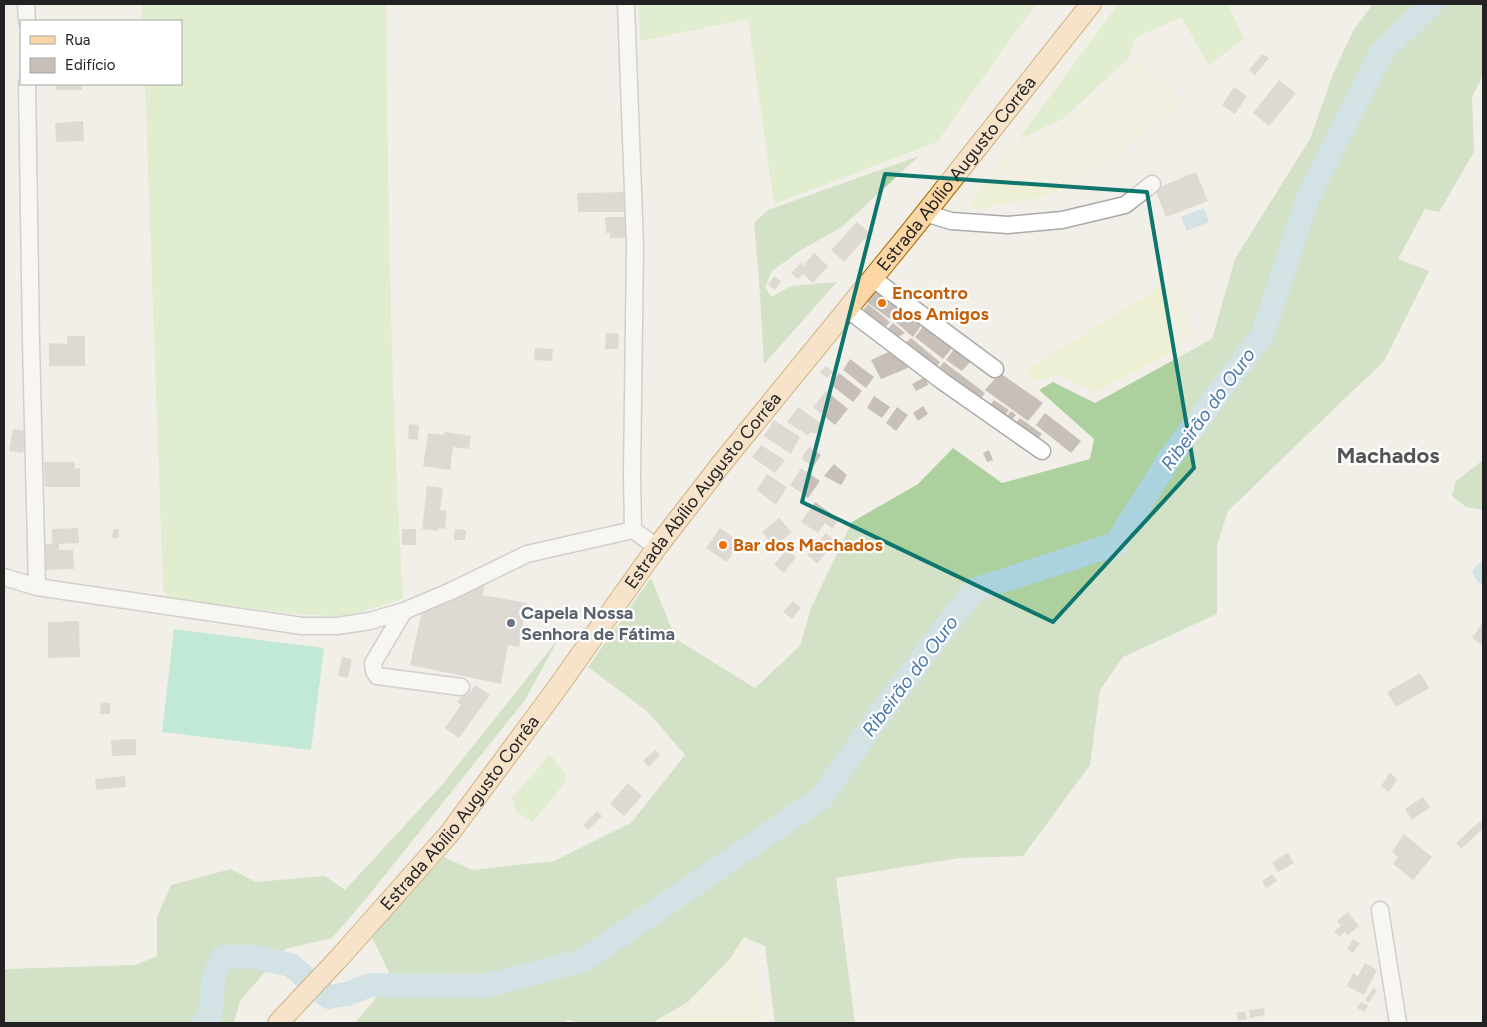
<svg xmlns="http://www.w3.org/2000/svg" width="1487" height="1027" font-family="Figtree,sans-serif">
  <rect width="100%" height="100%" fill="#f2efe9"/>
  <path fill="#eef0d5" d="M1139 62 1185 101 1101 167 1048 196 968 210 1001 158 1011 146 1068 123 1130 63Z
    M1165 284 1183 290 1193 332 1180 348 1096 392 1060 375 1036 381 1024 371Z
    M744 937 755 967 763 1023H652L688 1002 729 960Z"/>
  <path fill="#cdebb0" d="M142 4H386C388 202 391 401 403 599L343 617 285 613 168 598 163 588 145 84H181V21H142Z
    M638 4H1036L937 142 774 204 748 19 640 41Z
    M1118 4H1228L1244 39 1209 65 1181 17 1135 38 1129 58 1063 119 1019 139Z
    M550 754 565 774 566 781 533 822 516 812 512 798Z"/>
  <path fill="#add19e" d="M1373 4H1483V75L1472 97 1474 152 1439 212 1425 209 1398 259 1429 271 1384 361 1228 511 1217 545V614L1123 657 1100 690 1090 765 1023 856 959 858 836 878 855 1023H775L765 946 744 937 729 960 688 1002 652 1023H582L568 1020 563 1023H355L392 979 371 935 444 857 472 870 554 861 631 823 685 755 648 712 588 667 651 578 676 639 755 688 800 646 811 608 852 522 918 484 953 448 1002 483 1090 459 1094 439 1039 390 1053 382 1095 403 1212 339 1235 259 1310 139 1333 74 1353 31Z
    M919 156 842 227 801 250 772 271 765 287 771 297 791 286 837 282 764 364 759 279 754 223 768 210Z
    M1483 460V510L1466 507 1452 496 1456 481Z
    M559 638 525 700 365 900 332 938 285 949 240 1001 234 1023H4V969L136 965 157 956V917L171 885 231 869 256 882 325 876 345 890 442 785Z"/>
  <path fill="#88e0be" d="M174 629 324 648 311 750 162 732Z"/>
  <path fill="#aad3df" d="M1204 208 1209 222 1187 231 1181 217Z
    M1483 560V585L1477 581 1472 573 1474 568Z"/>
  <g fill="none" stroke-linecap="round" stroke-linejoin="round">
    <path stroke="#aad3df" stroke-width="24" d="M204 1023 210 1018 214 975 223 957H254L291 965 328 997 347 994 370 985 485 986 584 960 821 798 888 703 974 590 1116 544 1169 459 1263 334 1308 197 1381 53 1431 4"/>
  </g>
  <path fill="#c7bfb8" d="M1262 54 1269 58 1255 75 1249 70Z
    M1279 80 1296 93 1269 126 1253 113Z
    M56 84H82V90H56Z
    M1234 87 1247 96 1235 114 1222 105Z
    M83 121 84 141 56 142 55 123Z
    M1196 172 1208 201 1166 217 1155 189Z
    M626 192 627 212H578L577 193Z
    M605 217H626V238H610V233H606Z
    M857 222 870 233 844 262 831 250Z
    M814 253 828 266 813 283 803 274 798 279 791 273 801 263 803 266Z
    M774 276 781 281 775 290 768 285Z
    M874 287 900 306 890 319 864 300Z
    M868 304 890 322 882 331 860 314Z
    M901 308 922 324 913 337 892 319Z
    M893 323 905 333 893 340 887 330Z
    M924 325 952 348 943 359 915 337Z
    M606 333 619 334 618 349H605Z
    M67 336H85V366H49V343L67 344Z
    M911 338 940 362 934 371 901 347Z
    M535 348 553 349 552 361 534 360Z
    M954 349 971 361 962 371 946 360Z
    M893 350 897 359 903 358 908 368 881 379 871 360Z
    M850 359 874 377 866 388 843 370Z
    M944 362 985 393 980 399 935 372Z
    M826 366 833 372 827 378 820 372Z
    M839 373 862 391 853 402 830 384Z
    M1000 373 1043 403 1028 421 985 390Z
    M925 377 928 385 916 391 912 384Z
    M826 391 848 409 835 425 813 407Z
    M874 396 890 407 882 418 867 408Z
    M994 400 1009 410 1002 420 987 409Z
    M923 406 928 414 918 421 913 413Z
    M798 407 822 424 815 434 811 432 808 435 787 422Z
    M897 407 908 415 896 431 886 423Z
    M1011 411 1016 415 1010 422 1005 418Z
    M1045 413 1081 441 1071 453 1036 425Z
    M1020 418 1042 434 1036 442 1014 425Z
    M774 420 800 437 791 454 764 436Z
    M409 424 419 425 418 440 408 439Z
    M13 429 27 431 23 453 9 451Z
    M445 432 471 436 469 449 453 447 450 470 423 466 428 433 444 435Z
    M761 445 785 460 775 473 752 457Z
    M809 447 821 455 813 467 801 458Z
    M989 450 993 460 987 462 983 453Z
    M44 462H75V469L80 468V487H45Z
    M834 464 847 475 841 485 824 476Z
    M801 468 820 481 808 498 790 485Z
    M767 474 787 487 776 505 757 490Z
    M427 486 443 488 440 510 447 511 445 529 439 528 438 531 422 529Z
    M815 502 839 519 833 529 825 523 818 533 801 522Z
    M779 518 792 532 774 547 762 532Z
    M78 528 79 543 59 544V550H73L74 569 46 570 45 544H52V529Z
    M720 528 740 542 727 562 706 548Z
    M113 529H119V538H112Z
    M402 529H416V545H402Z
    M455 529 466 530 465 540H454Z
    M826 533 836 542 817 563 807 555Z
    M786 549 796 557 784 573 774 565Z
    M485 583 483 595 527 603 519 647 508 645 501 684 410 665 422 611Z
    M793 601 801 608 792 619 783 612Z
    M79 621 80 657 48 658V622Z
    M1483 622V646L1472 638Z
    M342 657 352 659 348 678 338 676Z
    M1420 673 1429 688 1396 707 1387 692Z
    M475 685 490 695 459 738 445 728 461 705 457 702 464 692 468 695Z
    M101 702 110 703V714H100Z
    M136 739V755L112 756 111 740Z
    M655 750 660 755 649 767 643 761Z
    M1390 773 1397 779 1389 792 1381 786Z
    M125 776 126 787 96 790 95 779Z
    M628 783 642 796 624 816 610 804Z
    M1423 797 1430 807 1412 820 1405 809Z
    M597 811 602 816 588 830 583 825Z
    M1480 821 1483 825V829L1461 849 1456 843Z
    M1404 834 1432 857 1413 880 1393 864 1398 857 1392 852Z
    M1288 853 1294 863 1278 872 1272 862Z
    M1272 874 1277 881 1266 888 1262 881Z
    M1348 912 1359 926 1348 935 1345 932 1339 937 1334 931 1341 926 1337 921Z
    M1353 939 1360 943 1353 953 1347 949Z
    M1365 963 1377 970 1364 995 1347 986 1353 973 1358 976Z
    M1373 988 1377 990 1369 1003 1365 1000Z
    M1361 1002 1368 1006 1364 1012 1357 1008Z
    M1264 1008 1265 1015 1250 1018 1249 1010Z
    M1245 1011 1247 1019 1238 1021 1236 1013Z"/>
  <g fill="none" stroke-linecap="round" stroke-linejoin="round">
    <defs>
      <path id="minor" d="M26 4 27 21
        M626 4 635 245 632 476 633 530
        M27 84 31 342 37 587
        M925 213 951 221 1008 225 1062 220 1125 205 1152 184
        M872 278 995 369
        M847 309 942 381 1042 451
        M4 577 37 587 302 626H337L370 621 404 611 451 591 527 554 633 530 657 547
        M404 611 373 663 374 671 377 676 461 687
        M1380 910 1398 1023"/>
      <g id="major">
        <path id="s1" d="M278 1023 340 957 449 834 555 691 657 547 722 463 912 230 1091 4"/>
      </g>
    </defs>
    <use href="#minor" stroke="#a9a9a9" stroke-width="19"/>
    <use href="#major" stroke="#a06b00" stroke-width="22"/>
    <use href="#minor" stroke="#fff" stroke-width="16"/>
    <use href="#major" stroke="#fcd6a4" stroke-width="20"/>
  </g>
  <path d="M0 0H1487V1027H0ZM885 174 1147 192 1194 468 1053 622 802 502Z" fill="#f2efe9" fill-opacity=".55" fill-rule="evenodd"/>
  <path fill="none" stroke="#0f766e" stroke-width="4" stroke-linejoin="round" d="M885 174 1147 192 1194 468 1053 622 802 502Z"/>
  <g fill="#e8710a" stroke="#fff" stroke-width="2">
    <circle cx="882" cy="303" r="5"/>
    <circle cx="723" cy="545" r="5"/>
  </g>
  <circle fill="#6b7280" stroke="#fff" stroke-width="2" cx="511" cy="623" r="5"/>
  <g text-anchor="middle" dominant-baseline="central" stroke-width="4.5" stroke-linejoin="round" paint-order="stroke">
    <g font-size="18" fill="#222" stroke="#fff">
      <text stroke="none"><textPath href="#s1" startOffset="1088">Estrada Abílio Augusto Corrêa</textPath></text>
      <text stroke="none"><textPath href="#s1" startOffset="682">Estrada Abílio Augusto Corrêa</textPath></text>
      <text stroke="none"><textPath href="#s1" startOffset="278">Estrada Abílio Augusto Corrêa</textPath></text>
    </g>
    <g font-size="18" font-weight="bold" fill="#c56008" stroke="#fff" text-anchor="start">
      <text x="892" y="293">Encontro<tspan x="892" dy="21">dos Amigos</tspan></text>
      <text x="733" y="545">Bar dos Machados</text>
    </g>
    <g font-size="18" font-weight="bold" fill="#5b616d" stroke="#fff" text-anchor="start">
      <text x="521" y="613">Capela Nossa<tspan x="521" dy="21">Senhora de Fátima</tspan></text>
    </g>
    <g font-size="19" font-style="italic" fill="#4a7aab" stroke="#fff">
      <text transform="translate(1208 409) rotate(-54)">Ribeirão do Ouro</text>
      <text transform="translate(910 676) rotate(-53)">Ribeirão do Ouro</text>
    </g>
    <g font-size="22" font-weight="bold" fill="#555" stroke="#fff">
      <text x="1388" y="455">Machados</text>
    </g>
  </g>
  <rect width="1487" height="1027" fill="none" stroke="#222222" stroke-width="10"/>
  <rect x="20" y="20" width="162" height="65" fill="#ffffff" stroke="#a7a7a7"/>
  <rect x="30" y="36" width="25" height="8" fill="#fcd6a4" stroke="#a7a7a7"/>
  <text x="65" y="45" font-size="15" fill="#222222">Rua</text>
  <rect x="30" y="58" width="25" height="15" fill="#c7bfb8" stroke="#a7a7a7"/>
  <text x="65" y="70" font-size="15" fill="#222222">Edifício</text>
</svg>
